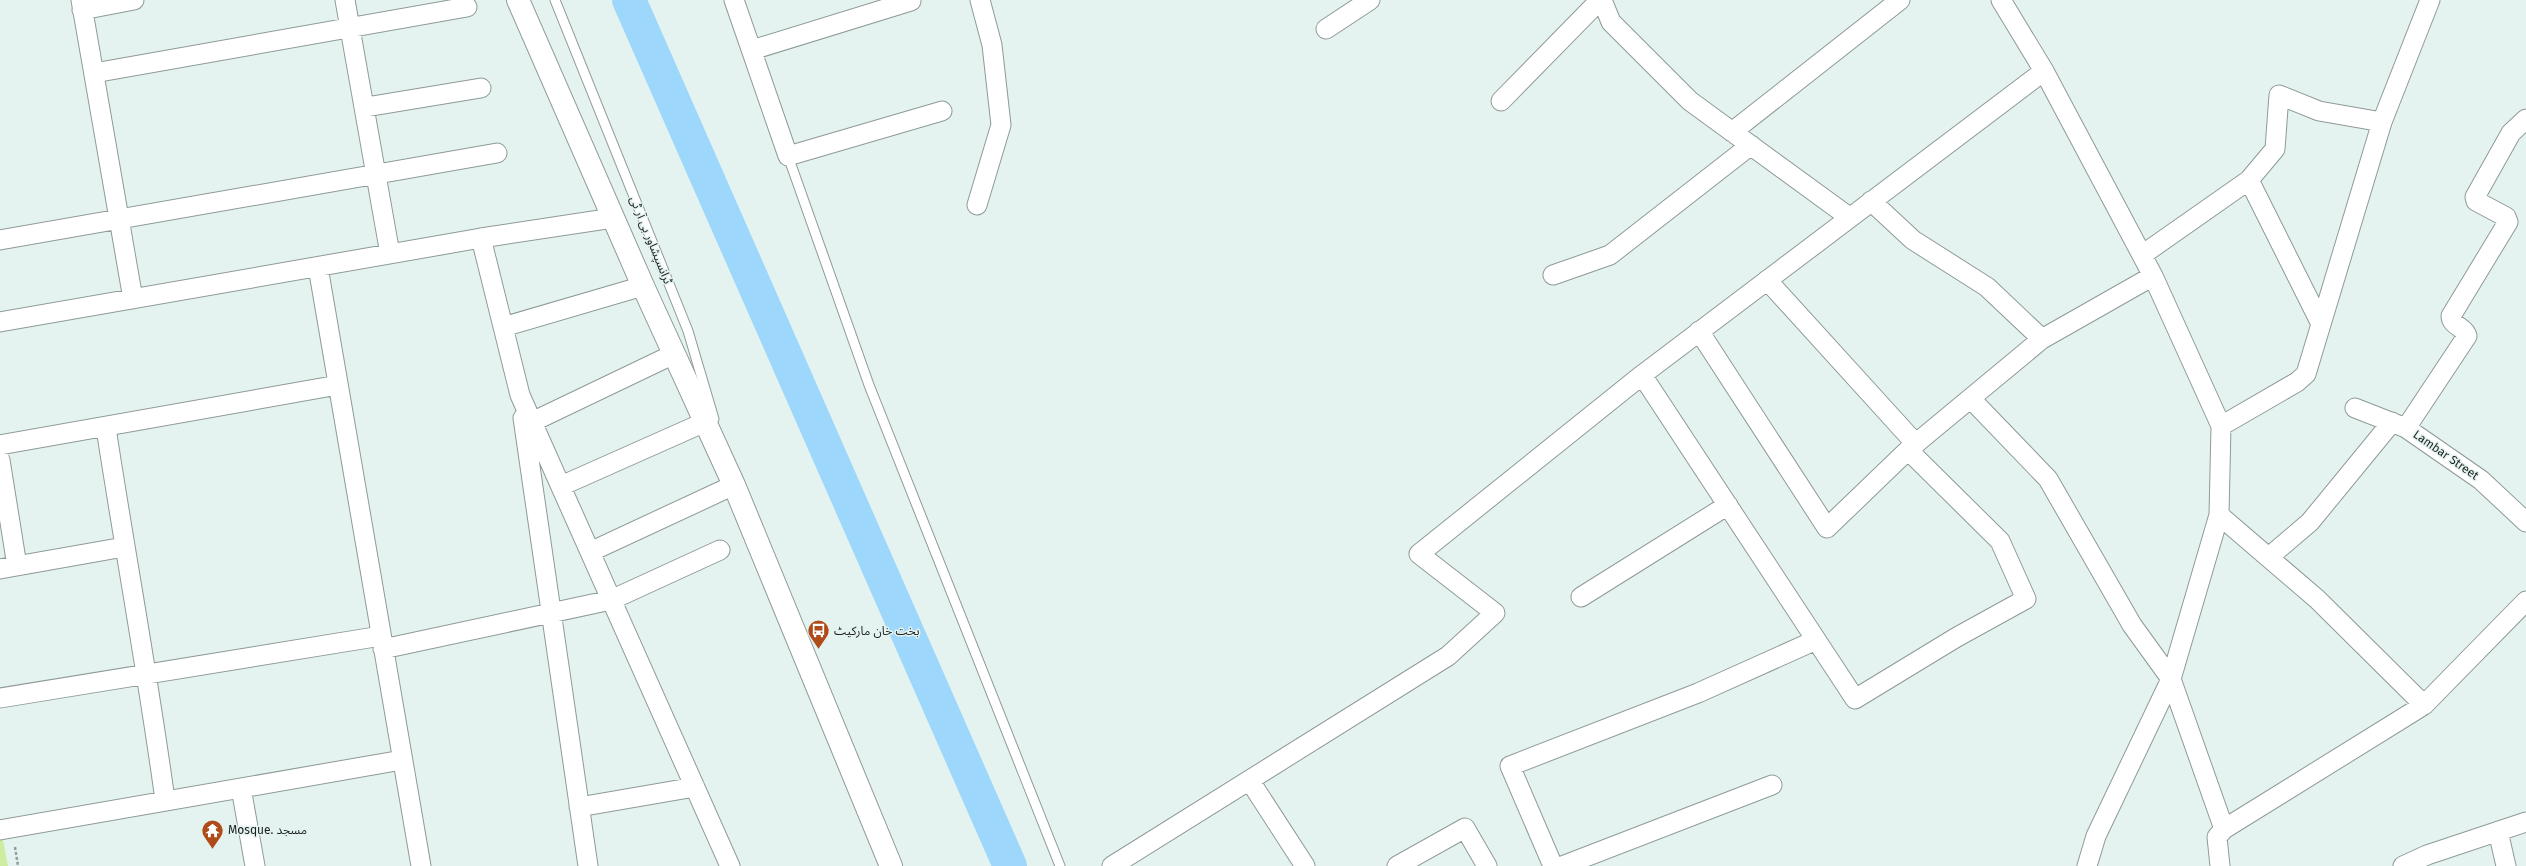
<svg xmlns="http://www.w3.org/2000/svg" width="2526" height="866" font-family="'Fira Sans','Noto Sans Arabic',sans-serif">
  <rect width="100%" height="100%" fill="#e5f3f0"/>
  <path fill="#ceed9f" d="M2 835 8 866H0V836Z"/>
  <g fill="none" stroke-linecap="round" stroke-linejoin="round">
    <path stroke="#9dd7fb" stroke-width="34" d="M629 0 1010 866"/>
    <defs>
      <path id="lane" d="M555 0 688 331 714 419
        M788 156 869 385 1060 866"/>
      <path id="street" d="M81 0 133 299
        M345 0 390 254
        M734 0 788 156 942 111
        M1602 0 1611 22 1690 101 1849 217
        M2001 0 2044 71 2153 276 2221 426 2219 515 2171 679 2096 836 2087 866
        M82 10 134 0
        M1326 29 1370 0
        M752 50 911 1
        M94 73 467 7
        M1501 101 1600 0
        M366 107 481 88
        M1732 132 1900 0
        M1871 201 1913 240 1987 287 2042 339
        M977 205 1001 125 992 45 980 0
        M481 238 520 395 730 866
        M0 240 497 153
        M2142 255 2249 180
        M318 267 421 866
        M1553 275 1610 255 1751 145
        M1767 280 1916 444
        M0 322 481 238 613 218
        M2321 324 2249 180 2275 149 2279 95 2319 111 2382 122
        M503 327 643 286
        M1699 331 1827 528 1908 450
        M1642 375 1855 699 1957 637 2026 599 2000 541 1908 450 2042 339 2153 276
        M1972 400 2048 479 2132 625 2171 679 2224 829
        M2355 408 2406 428 2481 480 2526 522
        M523 418 588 866
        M532 422 674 354
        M2221 426 2297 382 2306 374 2382 122 2430 0
        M106 428C125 552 148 675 165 800
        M2406 428 2467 336C2465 327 2451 326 2451 316L2508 222 2506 217 2476 201 2475 197 2511 133 2526 119
        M0 445 338 385
        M0 460 17 566
        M561 486 705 422
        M2219 515 2317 599 2424 705
        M590 552 734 485
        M2269 557 2310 522 2392 422
        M0 569 124 547
        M1581 597 1728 505
        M383 649 611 600 720 550
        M0 698 381 636
        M1250 781 1305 866
        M241 788 255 866
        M579 807 695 787
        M0 830 402 760
        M2498 831 2506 866
        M1112 866 1448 656 1495 613 1419 554 1642 375 2044 71
        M1397 866 1465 828 1487 866
        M1553 866 1510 766 1698 693 1816 640
        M1562 866 1772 785
        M2220 866 2217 837 2224 829 2424 705 2526 601
        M2403 866 2427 855 2526 822"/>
      <path id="secondary" d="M518 0 643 286 734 485 891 866"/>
    </defs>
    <use href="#lane" stroke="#8e9a98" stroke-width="11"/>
    <use href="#street" stroke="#8e9a98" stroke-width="21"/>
    <use href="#secondary" stroke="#8e9a98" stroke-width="24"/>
    <path stroke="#929c9a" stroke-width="2.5" stroke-dasharray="3 2" stroke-linecap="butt" d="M15 847 18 866"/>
    <use href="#lane" stroke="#fff" stroke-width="9"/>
    <use href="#street" stroke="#fff" stroke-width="19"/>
    <use href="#secondary" stroke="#fff" stroke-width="22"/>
  </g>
  <defs>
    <symbol id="bus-pin" viewBox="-11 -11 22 30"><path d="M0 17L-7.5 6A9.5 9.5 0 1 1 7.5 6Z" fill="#af4b18" stroke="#e5f3f0"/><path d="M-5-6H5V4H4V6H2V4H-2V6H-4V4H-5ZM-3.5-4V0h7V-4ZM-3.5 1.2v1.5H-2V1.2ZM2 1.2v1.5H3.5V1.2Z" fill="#fff"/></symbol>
    <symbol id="temple-pin" viewBox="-11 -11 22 30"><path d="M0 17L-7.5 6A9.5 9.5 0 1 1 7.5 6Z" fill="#af4b18" stroke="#e5f3f0"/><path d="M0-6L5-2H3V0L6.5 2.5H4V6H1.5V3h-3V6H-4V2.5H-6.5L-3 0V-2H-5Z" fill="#fff"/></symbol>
  </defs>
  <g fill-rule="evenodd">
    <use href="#bus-pin" x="806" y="618" width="25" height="34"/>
    <use href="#temple-pin" x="200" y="818" width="25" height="34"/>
  </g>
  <g text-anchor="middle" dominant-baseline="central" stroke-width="3" stroke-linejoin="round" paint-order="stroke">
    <g font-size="12" fill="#1c2120" stroke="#e5f3f0">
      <text transform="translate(651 240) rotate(68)">ٹرانسپشاور بی آر ٹی</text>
      <text transform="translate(2446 455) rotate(35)">Lambar Street</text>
    </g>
    <g font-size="12" fill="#1c2120" stroke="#e5f3f0" text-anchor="start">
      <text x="834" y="631">بخت خان مارکیٹ</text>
      <text x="228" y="830">Mosque. مسجد</text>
    </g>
  </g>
</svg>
